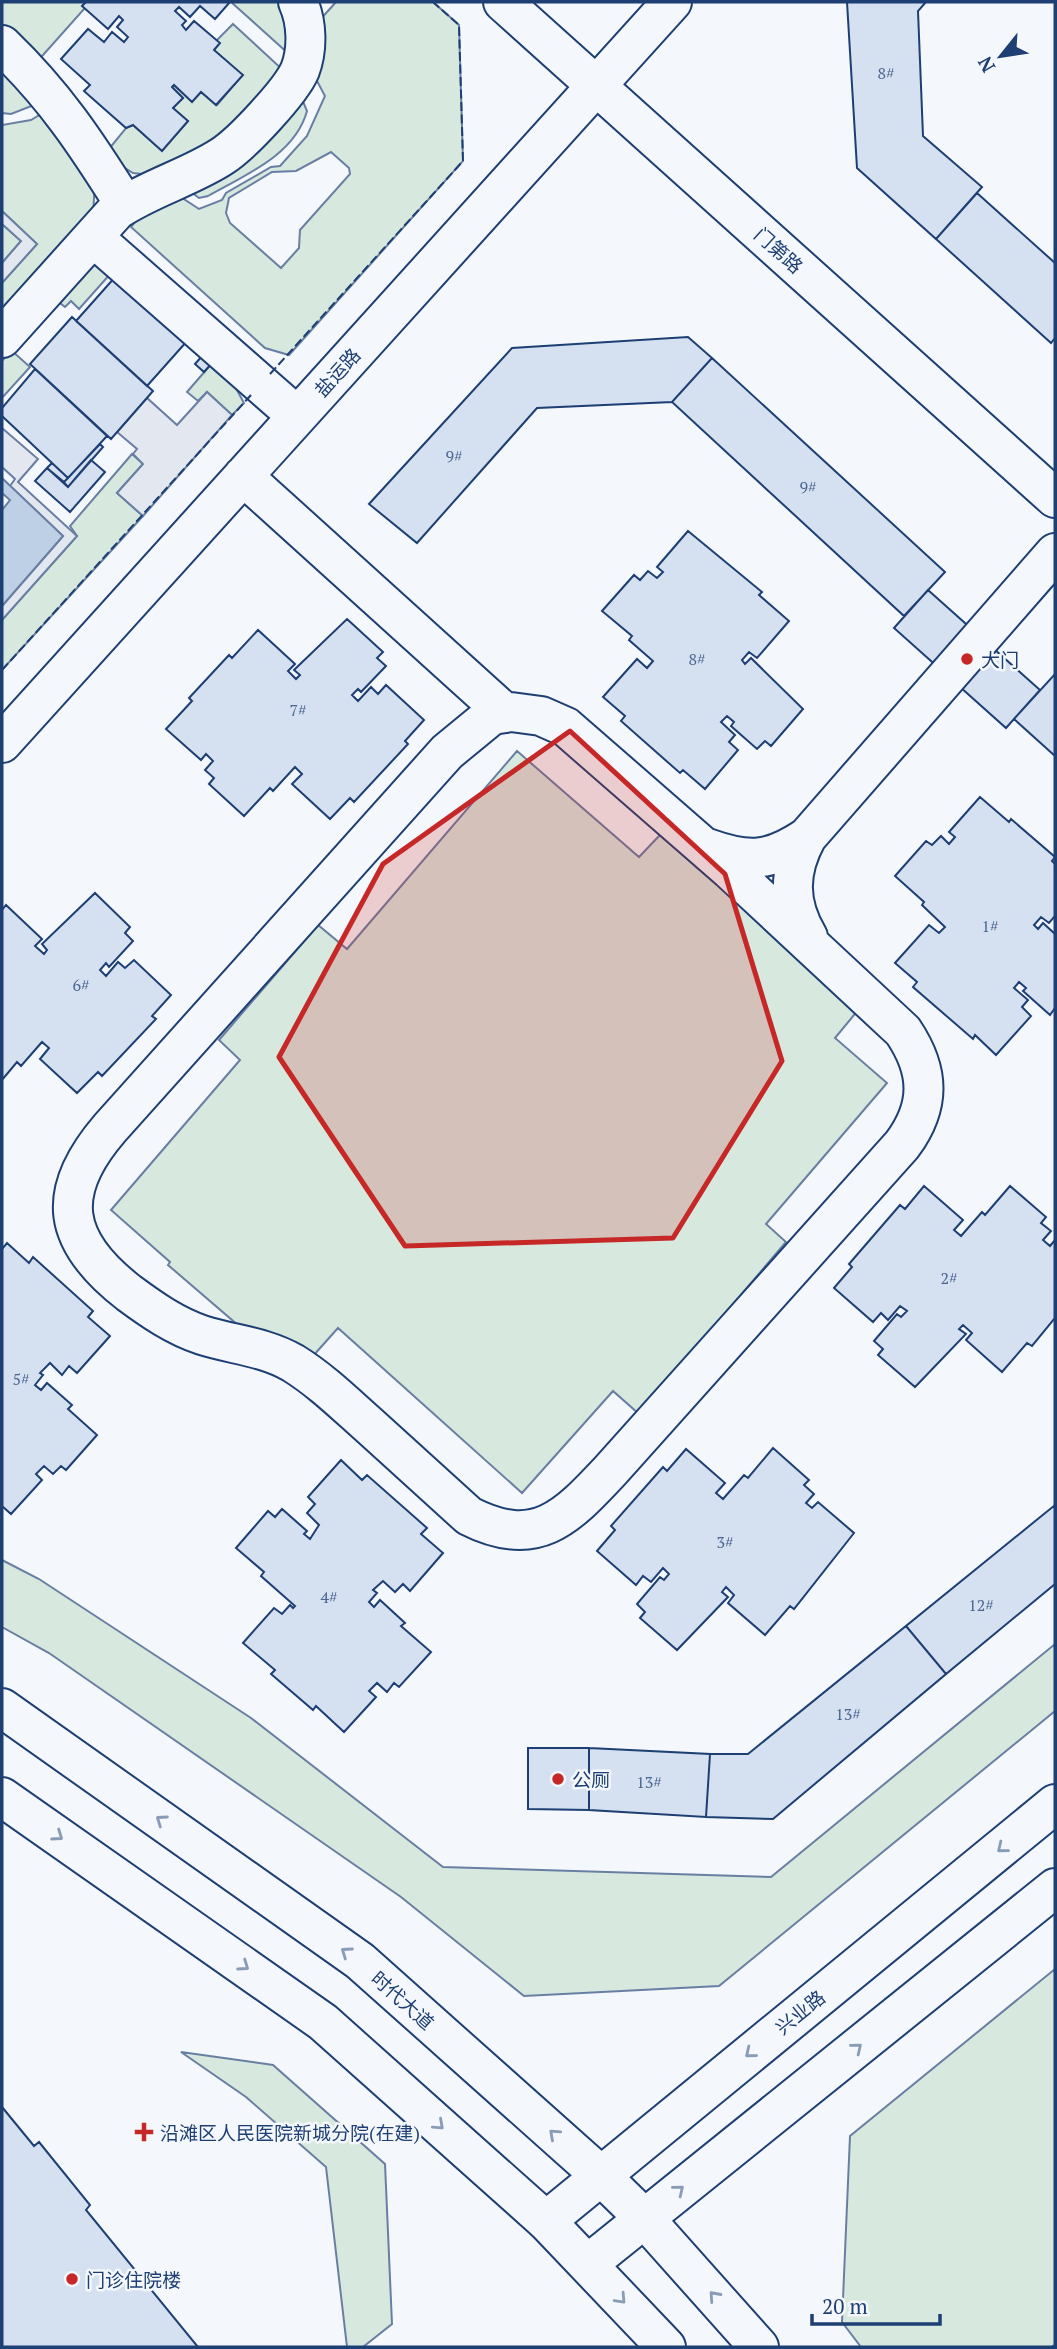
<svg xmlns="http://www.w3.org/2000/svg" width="1057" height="2349" font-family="'PT Serif','Noto Sans SC',serif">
  <rect width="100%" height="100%" fill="#f4f7fb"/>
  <path fill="#d7e8df" stroke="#687fa3" stroke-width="2" fill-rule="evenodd" d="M2 2H86L83 5 85 8 35 64 2 35Z
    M231 2H285L290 55Z
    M336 2H433L459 25 463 161 289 355 265 348 131 227 135 222 130 217 176 194 199 209 222 200 226 193 271 167 280 166 307 136 325 96 316 79 318 22ZM331 152 349 168 350 174 300 230 299 248 281 268 230 223 226 213 229 198 272 172 296 171Z
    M233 24 284 71 232 133 151 175 133 173 104 155 126 128 133 125 162 150 188 121 173 108 183 98 172 87 174 85 192 101 201 92 217 105 242 75 214 50 219 43 216 41Z
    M2 54 34 105 11 114 2 113Z
    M302 99 307 111C295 155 245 175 208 196L199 198 187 189Z
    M41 114 95 179 93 217 2 321V283L37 244 2 211V125L31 120Z
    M2 224 21 241 2 263Z
    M93 255 112 272 79 309 71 301 65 307 60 303 66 296 61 292Z
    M11 350 30 367 2 398V361Z
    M213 362 231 379 244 403 232 415 207 392 198 401 187 392Z
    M132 454 143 464 117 493 143 516 2 670V620L77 536 70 526Z
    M517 751 639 857 660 835 859 1009 835 1038 887 1083 766 1224 786 1242 639 1414 613 1391 522 1493 338 1328 296 1375 168 1265 170 1262 111 1210 240 1060 219 1040 318 925 347 949Z
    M2 1560 39 1579 251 1718 443 1867 771 1877 1055 1644V1711L719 1986 524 1996 401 1897 49 1653 2 1627Z
    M1055 1969V2345L1051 2347H861L842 2322 850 2136Z
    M181 2052 273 2065 385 2164 392 2324 363 2347H347L326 2167 246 2097Z"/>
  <path fill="#e3e8f0" stroke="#687fa3" stroke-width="2" d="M2 211 37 244 2 283V263L21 241 2 224Z
    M207 392 232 415 143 516 117 493 143 464 133 454 137 449 117 432 147 398 177 425Z
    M2 428 38 459 18 482 77 536 2 620V606L63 536 10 486 15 479 2 467Z"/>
  <path fill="#bed0e5" stroke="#687fa3" stroke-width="2" d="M2 478 63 536 2 606V510L10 500 2 493Z"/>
  <path fill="#d5e0f0" stroke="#1d3f73" stroke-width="2" d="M86 2H230L215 19 200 6 190 17 179 7 175 11 186 21 182 25 186 30 194 21 220 43 214 50 243 75 216 105 201 92 192 102 174 85 172 87 183 98 173 108 188 121 162 151 133 125 126 128 93 99 84 91 90 85 61 59 88 29 104 42 112 32 124 42 128 37 117 27 123 20 119 16 108 29 82 6Z
    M847 2H926L918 11 923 136 982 187 936 239 857 168Z
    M977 193 1055 263V338L1051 343 936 239Z
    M116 276 188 340 147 386 76 321Z
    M72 317 153 391 111 439 30 364Z
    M688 337 712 358 672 402 537 408 417 543 369 504 512 348Z
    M203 355 212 363 204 372 195 364Z
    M712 358 945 572 904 616 672 402Z
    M35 369 107 436 68 478 2 416V408Z
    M100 444 103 447 68 487 64 482Z
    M91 460 105 472 70 512 35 481 47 468 68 487Z
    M52 463 68 478 64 482 47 468Z
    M688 531 762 592 759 595 789 621 757 658 749 652 742 660 745 664 751 658 803 709 771 746 765 741 757 749 731 726 734 722 727 716 721 722 735 735 729 742 738 750 705 789 683 770 680 773 621 721 625 716 603 697 637 659 647 668 653 661 629 640 632 636 602 611 634 575 640 580 648 571 657 578 663 572 657 567Z
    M928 590 1040 690 1006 728 894 628Z
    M347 619 383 652 377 658 386 666 361 692 358 689 352 695 358 701 371 687 378 694 386 685 424 720 405 741 408 744 354 802 350 798 330 819 292 784 302 774 295 767 273 791 270 788 244 816 209 784 214 778 205 770 213 761 206 754 201 760 166 729 192 701 189 698 229 655 232 658 258 630 295 664 288 671 296 679 300 675 294 670Z
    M1055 674V756L1014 719Z
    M980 797 1009 822 1011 819 1055 857 1052 861 1055 864V916L1049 923 1041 917 1034 925 1038 929 1043 923 1055 934V1008L1050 1015 1023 991 1026 988 1019 982 1014 988 1028 1000 1022 1007 1031 1016 996 1055 975 1035 973 1039 913 987 917 982 895 963 929 925 939 933 945 927 922 905 924 902 895 876 926 841 932 845 941 836 949 844 955 837 949 832Z
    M95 893 130 927 125 933 133 941 109 967 106 963 100 970 106 976 118 962 125 968 134 960 171 995 152 1016 156 1019 102 1076 98 1072 77 1093 40 1059 49 1048 42 1042 21 1066 17 1062 2 1080V910L6 905 42 939 35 946 44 954 47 950 42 944Z
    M924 1186 963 1220 954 1230 961 1236 982 1212 985 1215 1010 1186 1046 1217 1041 1223 1051 1231 1043 1240 1050 1246 1055 1240V1318L1032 1346 1027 1343 1002 1372 966 1340 972 1333 963 1325 959 1329 966 1334 915 1387 878 1355 883 1349 874 1341 897 1314 901 1317 907 1311 900 1306 888 1320 881 1313 873 1322 834 1288 852 1267 849 1264 900 1205 905 1209Z
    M7 1243 29 1263 33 1257 93 1311 88 1317 110 1336 77 1373 69 1366 62 1375 50 1363 40 1373 43 1375 35 1385 41 1390 47 1383 72 1405 68 1409 97 1435 66 1470 61 1466 53 1474 44 1466 36 1474 42 1480 11 1514 2 1506V1249Z
    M773 1448 809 1480 804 1485 814 1494 806 1503 812 1508 818 1502 854 1533 794 1609 790 1606 765 1635 728 1603 734 1595 726 1587 722 1592 728 1597 677 1650 640 1618 645 1612 637 1604 660 1577 664 1580 669 1574 663 1568 651 1582 643 1576 636 1585 597 1551 615 1530 611 1526 663 1467 667 1471 686 1449 725 1483 716 1493 723 1499 744 1475 748 1478Z
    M341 1460 362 1480 367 1475 427 1528 421 1534 443 1553 410 1591 403 1584 395 1592 383 1581 373 1590 377 1593 369 1602 374 1607 380 1600 405 1623 401 1626 431 1652 399 1687 394 1683 387 1692 377 1683 369 1691 376 1697 344 1732 316 1706 313 1710 271 1674 275 1670 243 1643 274 1608 282 1614 290 1605 293 1608 295 1606 261 1576 264 1572 236 1548 268 1511 275 1517 282 1509 307 1531 304 1534 310 1539 319 1525 307 1513 315 1504 308 1497Z
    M1055 1505V1584L946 1674 906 1626Z
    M906 1626 946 1674 773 1819 706 1817 710 1754H748Z
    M528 1748H589V1810L528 1809Z
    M589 1748 710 1754 706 1817 589 1810Z
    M2 2107 34 2146 39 2142 90 2205 86 2210 198 2347H2Z"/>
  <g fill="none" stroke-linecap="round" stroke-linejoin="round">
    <defs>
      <path id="minor" d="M503 2 1055 498
        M2 45C55 96 86 143 125 205
        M93 237 297 416
        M2 338 117 210C150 188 188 178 221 157 242 144 291 91 300 70 308 49 307 22 298 2
        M243 476 505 713
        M511 712 541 716 566 727 730 870 903 1031C930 1071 931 1106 902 1145L610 1471C566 1518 536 1550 469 1516 436 1486 404 1457 371 1427 346 1405 322 1381 293 1363 263 1346 233 1345 202 1335 175 1326 152 1310 129 1293 62 1241 54 1193 110 1128L447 752 492 715Z
        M2 743 672 2
        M707 848C749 863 770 862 807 837
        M808 937C788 903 788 872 807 837L1055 553
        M546 2221 1055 1804
        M588 2264 1055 1888"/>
      <path id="major" d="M2 1708 360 1961 600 2175 644 2218 759 2347
        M2 1797 323 2022 546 2221 666 2347"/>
    </defs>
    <use href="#minor" stroke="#1d3f73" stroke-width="42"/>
    <use href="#major" stroke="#1d3f73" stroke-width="42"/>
    <use href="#minor" stroke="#f4f7fb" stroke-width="38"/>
    <use href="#major" stroke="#f4f7fb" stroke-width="38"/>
    <path stroke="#1d3f73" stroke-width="2" stroke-dasharray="9 3.5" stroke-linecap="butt" d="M270 374 463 161 459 25 433 2
      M2 670 251 395"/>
  </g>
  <defs><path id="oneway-chevron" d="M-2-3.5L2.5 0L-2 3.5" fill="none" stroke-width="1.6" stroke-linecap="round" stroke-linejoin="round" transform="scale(1.75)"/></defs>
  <g stroke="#889bb7">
    <use href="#oneway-chevron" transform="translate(161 1820) rotate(-145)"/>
    <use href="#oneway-chevron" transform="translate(58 1836) rotate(35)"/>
    <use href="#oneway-chevron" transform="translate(1002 1848) rotate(141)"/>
    <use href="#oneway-chevron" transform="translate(346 1952) rotate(-145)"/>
    <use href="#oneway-chevron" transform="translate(244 1966) rotate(35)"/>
    <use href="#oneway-chevron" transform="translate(857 2048) rotate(-39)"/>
    <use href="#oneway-chevron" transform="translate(750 2053) rotate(141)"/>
    <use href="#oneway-chevron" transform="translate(439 2125) rotate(42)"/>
    <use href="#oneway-chevron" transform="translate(554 2134) rotate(-138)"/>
    <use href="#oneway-chevron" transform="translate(679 2190) rotate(-39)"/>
    <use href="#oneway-chevron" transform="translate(714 2296) rotate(-132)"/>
    <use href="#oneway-chevron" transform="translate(621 2299) rotate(47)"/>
  </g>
  <path fill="#c62828" fill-opacity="0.2" stroke="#c62828" stroke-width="5" stroke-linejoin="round" d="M570 731 725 874 782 1061 673 1238 405 1246 279 1057 383 864Z"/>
  <g fill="#c62828" stroke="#f4f7fb" stroke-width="2.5">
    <circle cx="967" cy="659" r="7"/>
    <circle cx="558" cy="1779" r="7"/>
    <path d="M140.5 2121.5h7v7h7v7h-7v7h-7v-7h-7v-7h7z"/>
    <circle cx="72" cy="2279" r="7"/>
  </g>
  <g text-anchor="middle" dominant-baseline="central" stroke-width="5" stroke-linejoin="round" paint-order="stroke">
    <g font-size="16" fill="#4b6792">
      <text x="886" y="73">8#</text>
      <text x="454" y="456">9#</text>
      <text x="808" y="487">9#</text>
      <text x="697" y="659">8#</text>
      <text x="298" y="710">7#</text>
      <text x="990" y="926">1#</text>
      <text x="81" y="985">6#</text>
      <text x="949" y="1278">2#</text>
      <text x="21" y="1379">5#</text>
      <text x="725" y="1542">3#</text>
      <text x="329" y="1597">4#</text>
      <text x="981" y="1605">12#</text>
      <text x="848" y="1714">13#</text>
      <text x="649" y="1782">13#</text>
    </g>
    <g font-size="19" fill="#1d3f73" stroke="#f4f7fb">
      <text transform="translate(779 250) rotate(42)">门第路</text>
      <text transform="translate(337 372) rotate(-48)">盐运路</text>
      <text transform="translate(403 2000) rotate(42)">时代大道</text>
      <text transform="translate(800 2012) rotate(-39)">兴业路</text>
    </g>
    <g font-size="19" fill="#1d3f73" stroke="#f4f7fb" text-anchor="start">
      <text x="981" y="659">大门</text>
      <text x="572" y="1779">公厕</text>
      <text x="160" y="2132">沿滩区人民医院新城分院(在建)</text>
      <text x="86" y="2279">门诊住院楼</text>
    </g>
  </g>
  <rect width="1057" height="2349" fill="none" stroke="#1d3f73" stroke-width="7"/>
  <g transform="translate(1001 56) rotate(240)" stroke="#f4f7fb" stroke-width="5" paint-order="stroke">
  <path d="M0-5L12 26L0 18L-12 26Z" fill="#1d3f73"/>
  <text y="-10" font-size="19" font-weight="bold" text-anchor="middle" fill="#1d3f73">N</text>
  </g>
  <path d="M812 2314v10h128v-10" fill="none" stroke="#1d3f73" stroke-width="3.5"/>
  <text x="822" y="2314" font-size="21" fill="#1d3f73" stroke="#f4f7fb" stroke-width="5" paint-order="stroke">20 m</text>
</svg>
